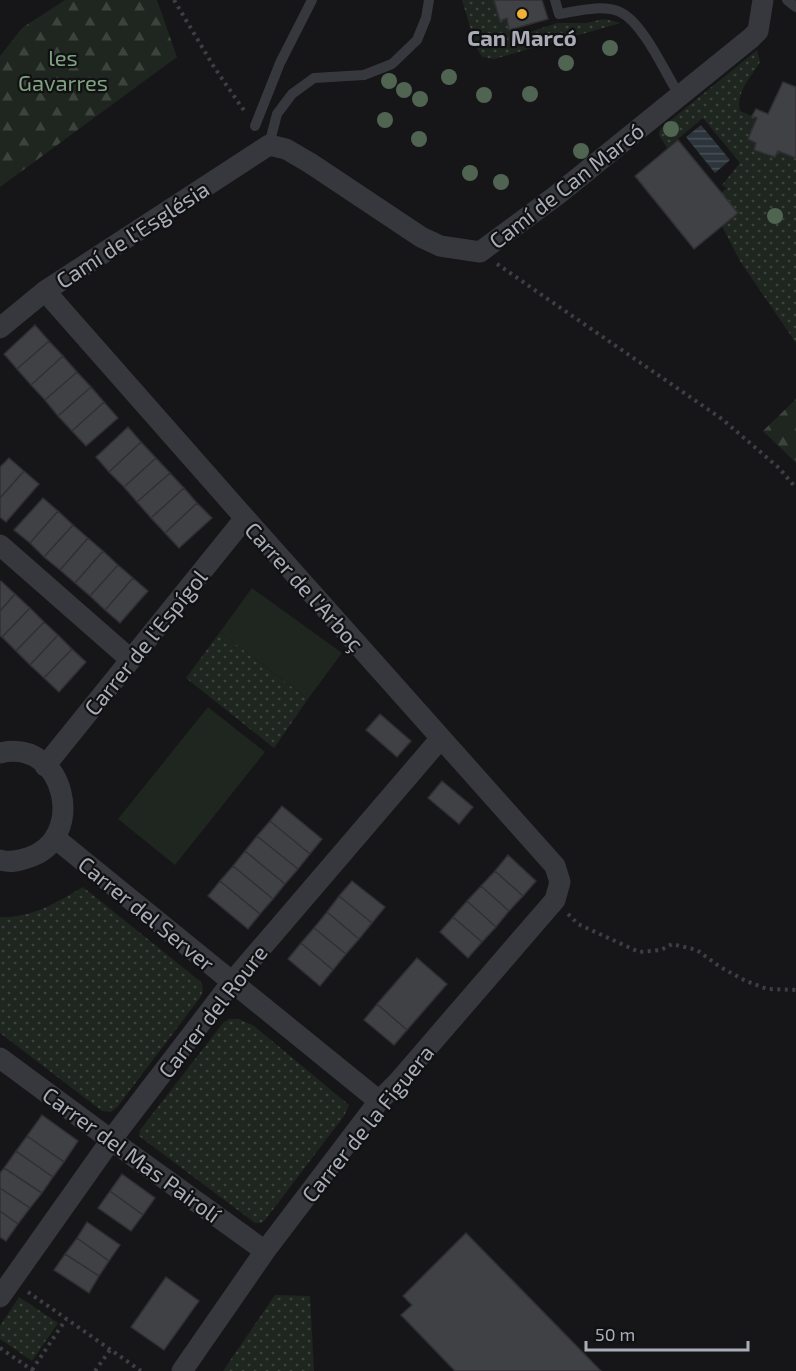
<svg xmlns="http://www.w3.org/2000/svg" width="796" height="1371" font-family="'Exo 2',sans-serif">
  <defs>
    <pattern id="grass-dots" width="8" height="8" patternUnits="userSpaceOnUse" patternTransform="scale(1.5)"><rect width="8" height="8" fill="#1e261f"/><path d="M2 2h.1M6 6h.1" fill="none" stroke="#3c433d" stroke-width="1.8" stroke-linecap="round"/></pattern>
    <pattern id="forest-firs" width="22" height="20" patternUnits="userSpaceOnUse" patternTransform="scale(1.5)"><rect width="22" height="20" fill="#1e261f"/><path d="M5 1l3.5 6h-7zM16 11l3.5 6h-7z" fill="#3c433d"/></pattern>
    <pattern id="water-rules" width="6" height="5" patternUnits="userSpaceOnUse" patternTransform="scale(1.5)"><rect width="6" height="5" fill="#2c353c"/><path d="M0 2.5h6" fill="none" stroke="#485056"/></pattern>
  </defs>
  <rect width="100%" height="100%" fill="#161618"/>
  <path fill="url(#grass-dots)" d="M462 0H494L500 21 507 18 509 30 513 29 515 37 557 23H586L604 19 621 23 494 59 482 57 476 47Z
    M757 50 760 62C751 77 735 93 740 111L757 118 748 139 756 143 754 150 775 157 778 151 796 158V343L740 261 722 226 721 193 727 188 722 185 740 163 703 118 667 148 659 135 660 129Z
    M220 632 308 699 274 748 186 678Z
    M83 887 201 982C204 989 203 993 199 999L118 1106 111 1112 102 1111 0 1033V917C32 918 56 903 83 887Z
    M229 1019H239L254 1026 349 1105 344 1116 265 1220 261 1223H255L139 1136 140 1130 223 1023Z
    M275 1295 310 1296 314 1371H223Z
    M19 1297 58 1323 32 1361 0 1339V1326Z"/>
  <path fill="url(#forest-firs)" d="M65 0H157L177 57 0 187V56L22 28Z
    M796 399V463L763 431Z"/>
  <path fill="#1e261f" d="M252 588 342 653 308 699 220 632Z
    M208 707 265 752 175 865 118 819Z"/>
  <path fill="url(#water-rules)" d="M701 125 730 160 715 173 686 137Z"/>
  <path fill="#404145" stroke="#303034" stroke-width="1.5" d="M494 0H542L548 19 509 30 507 18 500 21Z
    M783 82 796 87V158L778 151 775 157 754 150 756 143 748 139 757 118 752 116 756 109 768 114Z
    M678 140 738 213 694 249 635 176Z
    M35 325 49 341 17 369 4 354Z
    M49 341 63 356 31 385 17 369Z
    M63 356 77 372 45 400 31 385Z
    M77 372 91 387 58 416 45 400Z
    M91 387 104 402 72 431 58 416Z
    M104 402 118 418 86 446 72 431Z
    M128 427 141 442 109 472 96 457Z
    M141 442 156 458 124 487 109 472Z
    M9 458 24 471 0 498V467Z
    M156 458 170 473 137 502 124 487Z
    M24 471 39 484 6 522 0 517V498Z
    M170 473 184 488 151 518 137 502Z
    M184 488 197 503 165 533 151 518Z
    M43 498 58 511 30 543 14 530Z
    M197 503 212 518 179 548 165 533Z
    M58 511 73 525 44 557 30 543Z
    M73 525 88 538 60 570 44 557Z
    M88 538 103 551 75 583 60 570Z
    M103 551 118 565 90 596 75 583Z
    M118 565 133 578 105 610 90 596Z
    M133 578 148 591 120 623 105 610Z
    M1 581 15 594 0 611V582Z
    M15 594 30 608 2 637 0 636V611Z
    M30 608 44 622 16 651 2 637Z
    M44 622 58 635 30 665 16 651Z
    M58 635 72 649 44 678 30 665Z
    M72 649 86 662 59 692 44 678Z
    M380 714 411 741 397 757 366 730Z
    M442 781 473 807 459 824 428 798Z
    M282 806 322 839 310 854 270 821Z
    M270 821 310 854 298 869 257 836Z
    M257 836 298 869 285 884 245 851Z
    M245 851 285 884 273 899 233 866Z
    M508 855 536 881 523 896 495 871Z
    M233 866 273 899 260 914 220 881Z
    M495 871 523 896 509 911 481 886Z
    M220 881 260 914 248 929 208 896Z
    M352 881 385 907 372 923 339 896Z
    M481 886 509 911 496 927 467 901Z
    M339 896 372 923 359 939 327 912Z
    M467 901 496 927 482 942 453 917Z
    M327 912 359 939 346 954 314 928Z
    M453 917 482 942 468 958 440 932Z
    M314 928 346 954 333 970 301 943Z
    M301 943 333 970 320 986 288 959Z
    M417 958 447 984 407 1030 377 1004Z
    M377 1004 407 1030 394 1045 364 1020Z
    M42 1115 78 1141 64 1162 27 1136Z
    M27 1136 64 1162 53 1177 16 1151Z
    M16 1151 53 1177 42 1193 4 1168Z
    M4 1168 42 1193 30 1208 0 1188V1173Z
    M122 1174 155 1198 143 1215 110 1191Z
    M0 1188 30 1208 18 1224 0 1211Z
    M110 1191 143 1215 131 1231 98 1208Z
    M0 1211 18 1224 6 1241 0 1237Z
    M87 1222 120 1245 109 1261 77 1238Z
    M466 1233 601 1371H455L401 1315 412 1305 403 1296Z
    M77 1238 109 1261 99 1276 65 1254Z
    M65 1254 99 1276 89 1293 54 1270Z
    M166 1277 199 1301 164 1350 131 1327Z"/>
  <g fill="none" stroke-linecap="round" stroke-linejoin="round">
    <path stroke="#3d3f44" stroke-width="4" stroke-dasharray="3 4.5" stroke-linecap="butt" d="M174 0 214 67 245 112
      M497 264 722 419 779 468 796 488
      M568 914 578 924 639 952 661 950 672 944 697 950 720 967 746 981 767 989 796 990
      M28 1292 141 1371
      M0 1348 32 1370
      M32 1370 66 1319
      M95 1371 110 1350"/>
    <path stroke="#37383d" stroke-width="10" d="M555 0 559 14C578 11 602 4 620 12 642 22 663 68 675 88L683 93
      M787 0 796 7
      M255 126 280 63 312 0
      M269 145 277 114 292 94 314 78 364 75 392 64 417 40 426 18 429 0"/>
    <path stroke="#37383d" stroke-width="21" d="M45 291 245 518 555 866 560 882 555 900 397 1083 379 1101 265 1251 182 1371
      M0 328 45 291 269 145 286 149 310 163 421 237 440 246 480 252 557 195 751 38 758 31 763 0
      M0 545 130 659
      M0 753C66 737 88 841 27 858 18 861 10 863 0 860
      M45 766 245 518
      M55 838 379 1101
      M0 1058 111 1140 265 1251
      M0 1297 111 1140 232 982 441 738"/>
  </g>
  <g fill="#506452">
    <circle cx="610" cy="48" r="8"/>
    <circle cx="566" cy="63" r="8"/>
    <circle cx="449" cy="77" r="8"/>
    <circle cx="389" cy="81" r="8"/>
    <circle cx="404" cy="90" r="8"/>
    <circle cx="530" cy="94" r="8"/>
    <circle cx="484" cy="95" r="8"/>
    <circle cx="420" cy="99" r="8"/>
    <circle cx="385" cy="120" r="8"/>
    <circle cx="671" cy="129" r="8"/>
    <circle cx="419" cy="139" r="8"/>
    <circle cx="581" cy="151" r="8"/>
    <circle cx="470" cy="173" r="8"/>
    <circle cx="501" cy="182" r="8"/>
    <circle cx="775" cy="216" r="8"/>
  </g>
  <circle fill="#f2b134" stroke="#111113" stroke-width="2" cx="522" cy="14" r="6"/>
  <g text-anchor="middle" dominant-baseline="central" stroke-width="4.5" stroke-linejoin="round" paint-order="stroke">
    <g font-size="22" font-weight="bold" fill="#a8adb8" stroke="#111113">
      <text x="522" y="37">Can Marcó</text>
    </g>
    <g font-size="22" fill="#7fa381" stroke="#111113">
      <text x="63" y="57">les<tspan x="63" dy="25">Gavarres</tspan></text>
    </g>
    <g font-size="22" fill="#a8adb8" stroke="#111113">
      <text transform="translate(566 185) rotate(-38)">Camí de Can Marcó</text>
      <text transform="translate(132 234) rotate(-33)">Camí de l'Església</text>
      <text transform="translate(305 586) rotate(48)">Carrer de l'Arboç</text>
      <text transform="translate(145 642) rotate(-51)">Carrer de l'Espígol</text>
      <text transform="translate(147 913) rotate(39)">Carrer del Server</text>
      <text transform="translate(212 1011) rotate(-52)">Carrer del Roure</text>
      <text transform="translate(367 1123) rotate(-51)">Carrer de la Figuera</text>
      <text transform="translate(132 1154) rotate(36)">Carrer del Mas Pairolí</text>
    </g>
  </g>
  <path d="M586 1341v9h162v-9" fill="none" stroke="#a8adb8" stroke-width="3"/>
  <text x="595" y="1341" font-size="18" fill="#a8adb8" stroke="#111113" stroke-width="4.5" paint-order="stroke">50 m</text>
</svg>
